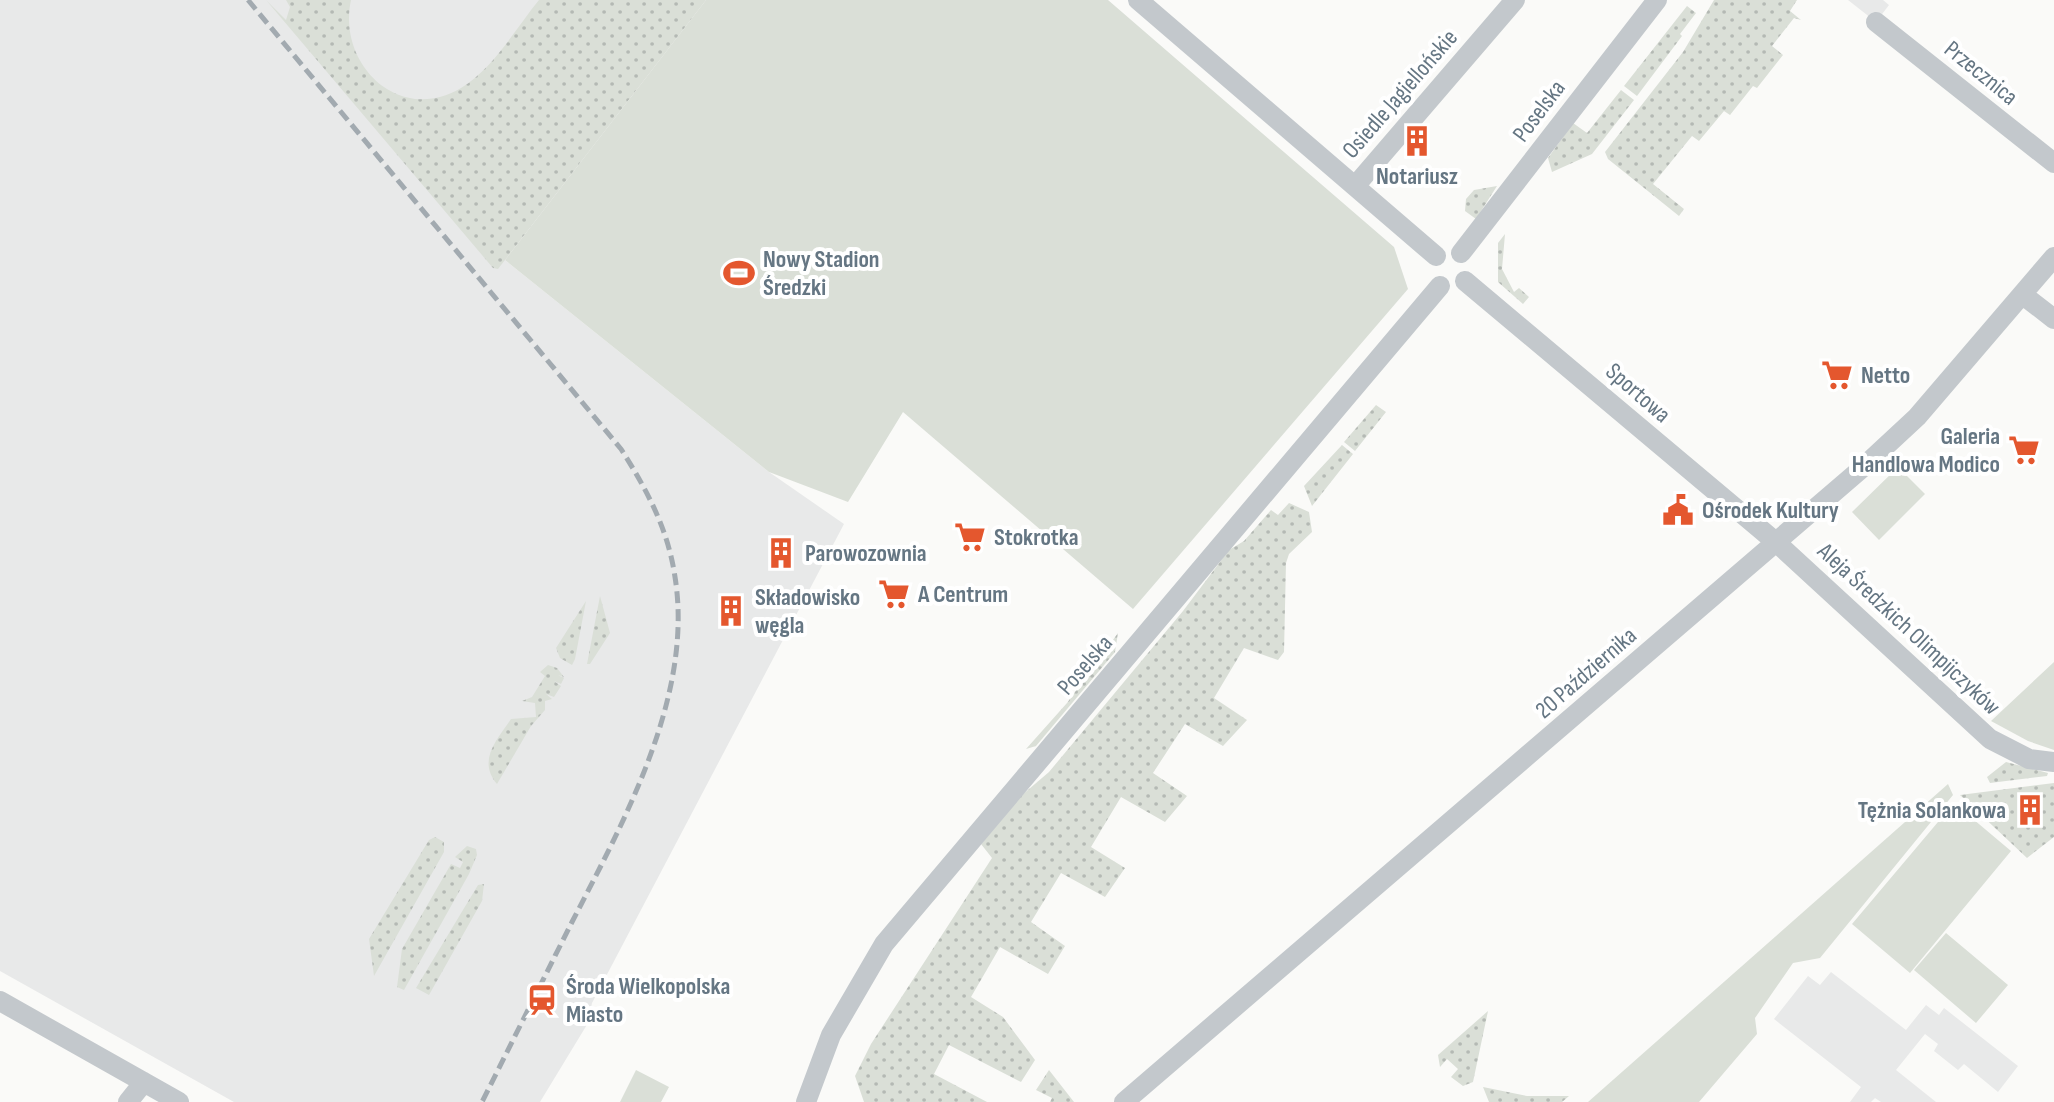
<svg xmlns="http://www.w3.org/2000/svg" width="2054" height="1102" font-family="'Sofia Sans Condensed',sans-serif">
  <defs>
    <pattern id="grass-dots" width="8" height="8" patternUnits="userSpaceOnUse" patternTransform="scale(2)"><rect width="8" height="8" fill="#dadfd7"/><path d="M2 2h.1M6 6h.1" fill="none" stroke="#b4b9b4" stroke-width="1.8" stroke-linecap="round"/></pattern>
  </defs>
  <rect width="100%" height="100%" fill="#fafaf8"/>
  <path fill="#e8e9e9" d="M0 0H706L505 260 769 472 844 524 592 1003 588 1023 540 1102H234L0 971Z
    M1848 0H1883L1889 5 1876 22Z
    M1831 972 1906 1030 1926 1005 1939 1015 1944 1008 2018 1066 1998 1092 1964 1064 1958 1070 1934 1051 1938 1044 1925 1034 1896 1070 1936 1102H1881L1875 1098 1871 1102H1850L1861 1087 1774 1019 1808 976 1820 985Z"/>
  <path fill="url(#grass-dots)" d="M266 0 286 20 290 7 286 0H351C337 64 399 125 461 88 493 69 516 28 539 0H706L498 269 493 268Z
    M1714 0H1797L1790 11 1801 20 1794 18 1772 46 1783 55 1757 88 1753 86 1730 115 1724 111 1699 141 1692 136 1653 184 1684 209 1679 216 1608 159 1605 152 1683 52Z
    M1687 6 1696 13 1680 34 1682 36 1637 96 1624 86Z
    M1621 90 1634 100 1592 154 1552 172 1548 158 1573 123 1587 133Z
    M1497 186 1476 219 1465 211 1466 199 1474 190Z
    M1505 234 1502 269 1514 292 1519 288 1529 297 1523 304 1498 282V243Z
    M1376 405 1386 412 1355 451 1344 442Z
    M1342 445 1353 454 1312 506 1304 486Z
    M1289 503 1309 512 1312 532 1289 554 1286 563 1284 652 1278 660 1244 648 1214 698 1247 720 1223 746 1185 724 1153 773 1187 796 1165 822 1121 797 1091 847 1125 868 1105 897 1061 873 1031 922 1065 946 1048 974 1000 947 971 997 1003 1017 1035 1060 1021 1082 949 1045 934 1074 987 1102H864L855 1076 871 1044 992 858 981 844 1022 795 1049 772 1183 611 1229 550 1244 541 1271 510 1278 515Z
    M600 596 610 633 590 664H587Z
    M586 601 575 659 572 665 560 658 556 648Z
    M1118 633 1115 652 1036 746 1026 749 1067 703Z
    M548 665 557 668 564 677 558 675 564 678 561 684 554 681 561 686 554 697 546 694 552 699 545 701V710L531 726 497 784C477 760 497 740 511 719L536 717 535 703 522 701 532 697 545 676 540 672Z
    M2006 762 2048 773 2047 776 1990 783 1987 777Z
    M2054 783V837L2027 858 1960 795Z
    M435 837 444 842V852L374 976 369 939 429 840Z
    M467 846 476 849 477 855 469 874 404 990 397 987 402 949 451 864 460 868 463 862 455 857Z
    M484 884 482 901 429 995 416 988 478 885Z
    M1488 1011 1473 1082 1463 1086 1451 1077 1458 1069 1447 1059 1440 1067 1438 1055Z
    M1049 1070 1074 1102H1050L1052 1098 1036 1090Z
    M1483 1087 1527 1096H1569L1562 1102H1489Z"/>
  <path fill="#dadfd7" d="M706 0H1108L1394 247 1408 289 1133 609 903 412 848 502 769 472 505 260Z
    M1898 467 1925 494 1879 540 1852 512Z
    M2054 662V750L2028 741 1991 721Z
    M1948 784 1953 795 1820 958 1793 963 1755 1018 1757 1034 1699 1102H1588Z
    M1954 803 2011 851 1910 973 1852 924Z
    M1946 933 2008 985 1976 1023 1914 970Z
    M636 1070 669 1087 661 1102H620Z"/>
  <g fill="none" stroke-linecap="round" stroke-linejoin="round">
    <path stroke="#c3c8cc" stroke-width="20" d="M1138 0 1436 256
      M1876 22 2054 163
      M1356 185 1515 0
      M1461 253 1657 0
      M1465 281 1777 543 1990 739 2029 759 2054 762
      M2023 295 2054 319
      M0 1001 179 1102
      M128 1102 144 1082
      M806 1102 831 1035 884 944 1440 286
      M1124 1102 1861 469 1917 417 2054 257"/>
    <path stroke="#a2aab0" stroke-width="5" stroke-dasharray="12 6" stroke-linecap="butt" d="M248 0 621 449C647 490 668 529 675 577 694 695 624 821 572 922 542 982 512 1042 482 1102"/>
  </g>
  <defs>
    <symbol id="building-bare" viewBox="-9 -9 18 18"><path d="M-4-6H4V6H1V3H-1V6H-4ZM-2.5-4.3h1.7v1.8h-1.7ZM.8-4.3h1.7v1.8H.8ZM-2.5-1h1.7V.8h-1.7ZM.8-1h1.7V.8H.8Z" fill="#e4572e" stroke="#fff" stroke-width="2.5" paint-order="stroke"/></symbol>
    <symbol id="stadium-bare" viewBox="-9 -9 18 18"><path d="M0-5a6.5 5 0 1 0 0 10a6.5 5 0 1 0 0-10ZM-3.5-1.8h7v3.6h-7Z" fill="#e4572e" stroke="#fff" stroke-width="2.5" paint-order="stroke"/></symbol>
    <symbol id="supermarket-bare" viewBox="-9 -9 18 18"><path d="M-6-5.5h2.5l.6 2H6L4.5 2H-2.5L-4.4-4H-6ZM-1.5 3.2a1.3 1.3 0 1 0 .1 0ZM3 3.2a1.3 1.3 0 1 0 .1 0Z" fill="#e4572e" stroke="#fff" stroke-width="2.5" paint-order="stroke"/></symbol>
    <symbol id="civic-bare" viewBox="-9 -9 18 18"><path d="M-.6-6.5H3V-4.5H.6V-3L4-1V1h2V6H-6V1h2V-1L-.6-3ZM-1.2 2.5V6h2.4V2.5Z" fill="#e4572e" stroke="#fff" stroke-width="2.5" paint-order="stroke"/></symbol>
    <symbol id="station-bare" viewBox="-9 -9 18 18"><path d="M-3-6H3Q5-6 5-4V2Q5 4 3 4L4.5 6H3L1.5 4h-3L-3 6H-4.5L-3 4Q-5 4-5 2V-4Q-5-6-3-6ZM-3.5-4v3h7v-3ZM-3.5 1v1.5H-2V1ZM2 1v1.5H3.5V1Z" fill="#e4572e" stroke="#fff" stroke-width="2.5" paint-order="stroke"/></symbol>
  </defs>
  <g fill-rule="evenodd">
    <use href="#building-bare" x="1395" y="119" width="44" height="44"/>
    <use href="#stadium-bare" x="717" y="251" width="44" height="44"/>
    <use href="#supermarket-bare" x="1815" y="353" width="44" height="44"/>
    <use href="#supermarket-bare" x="2002" y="428" width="44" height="44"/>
    <use href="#civic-bare" x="1656" y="488" width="44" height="44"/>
    <use href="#supermarket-bare" x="948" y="515" width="44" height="44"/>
    <use href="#building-bare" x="759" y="531" width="44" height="44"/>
    <use href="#supermarket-bare" x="872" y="572" width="44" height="44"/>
    <use href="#building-bare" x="709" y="589" width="44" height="44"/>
    <use href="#building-bare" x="2008" y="788" width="44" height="44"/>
    <use href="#station-bare" x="520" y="978" width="44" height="44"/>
  </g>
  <g text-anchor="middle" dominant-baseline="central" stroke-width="8" stroke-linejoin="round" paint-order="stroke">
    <g font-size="24" fill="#657683" stroke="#fff">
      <text transform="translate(1981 73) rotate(39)">Przecznica</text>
      <text transform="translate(1400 94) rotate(-49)">Osiedle Jagiellońskie</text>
      <text transform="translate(1539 111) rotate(-53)">Poselska</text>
      <text transform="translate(1638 393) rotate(41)">Sportowa</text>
      <text transform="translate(1909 629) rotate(43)">Aleja Średzkich Olimpijczyków</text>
      <text transform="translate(1085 665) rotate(-49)">Poselska</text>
      <text transform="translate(1586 673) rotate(-41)">20 Października</text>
    </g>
    <g font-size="24" font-weight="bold" fill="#657683" stroke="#fff" text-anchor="start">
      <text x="1417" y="176" text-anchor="middle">Notariusz</text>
      <text x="763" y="259">Nowy Stadion<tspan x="763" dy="28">Średzki</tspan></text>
      <text x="1861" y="375">Netto</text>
      <text x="2000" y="436" text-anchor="end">Galeria<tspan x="2000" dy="28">Handlowa Modico</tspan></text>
      <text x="1702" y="510">Ośrodek Kultury</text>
      <text x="994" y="537">Stokrotka</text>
      <text x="805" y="553">Parowozownia</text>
      <text x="918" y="594">A Centrum</text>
      <text x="755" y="597">Składowisko<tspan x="755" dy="28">węgla</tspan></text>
      <text x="2006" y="810" text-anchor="end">Tężnia Solankowa</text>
      <text x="566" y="986">Środa Wielkopolska<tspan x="566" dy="28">Miasto</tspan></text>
    </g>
  </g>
</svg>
